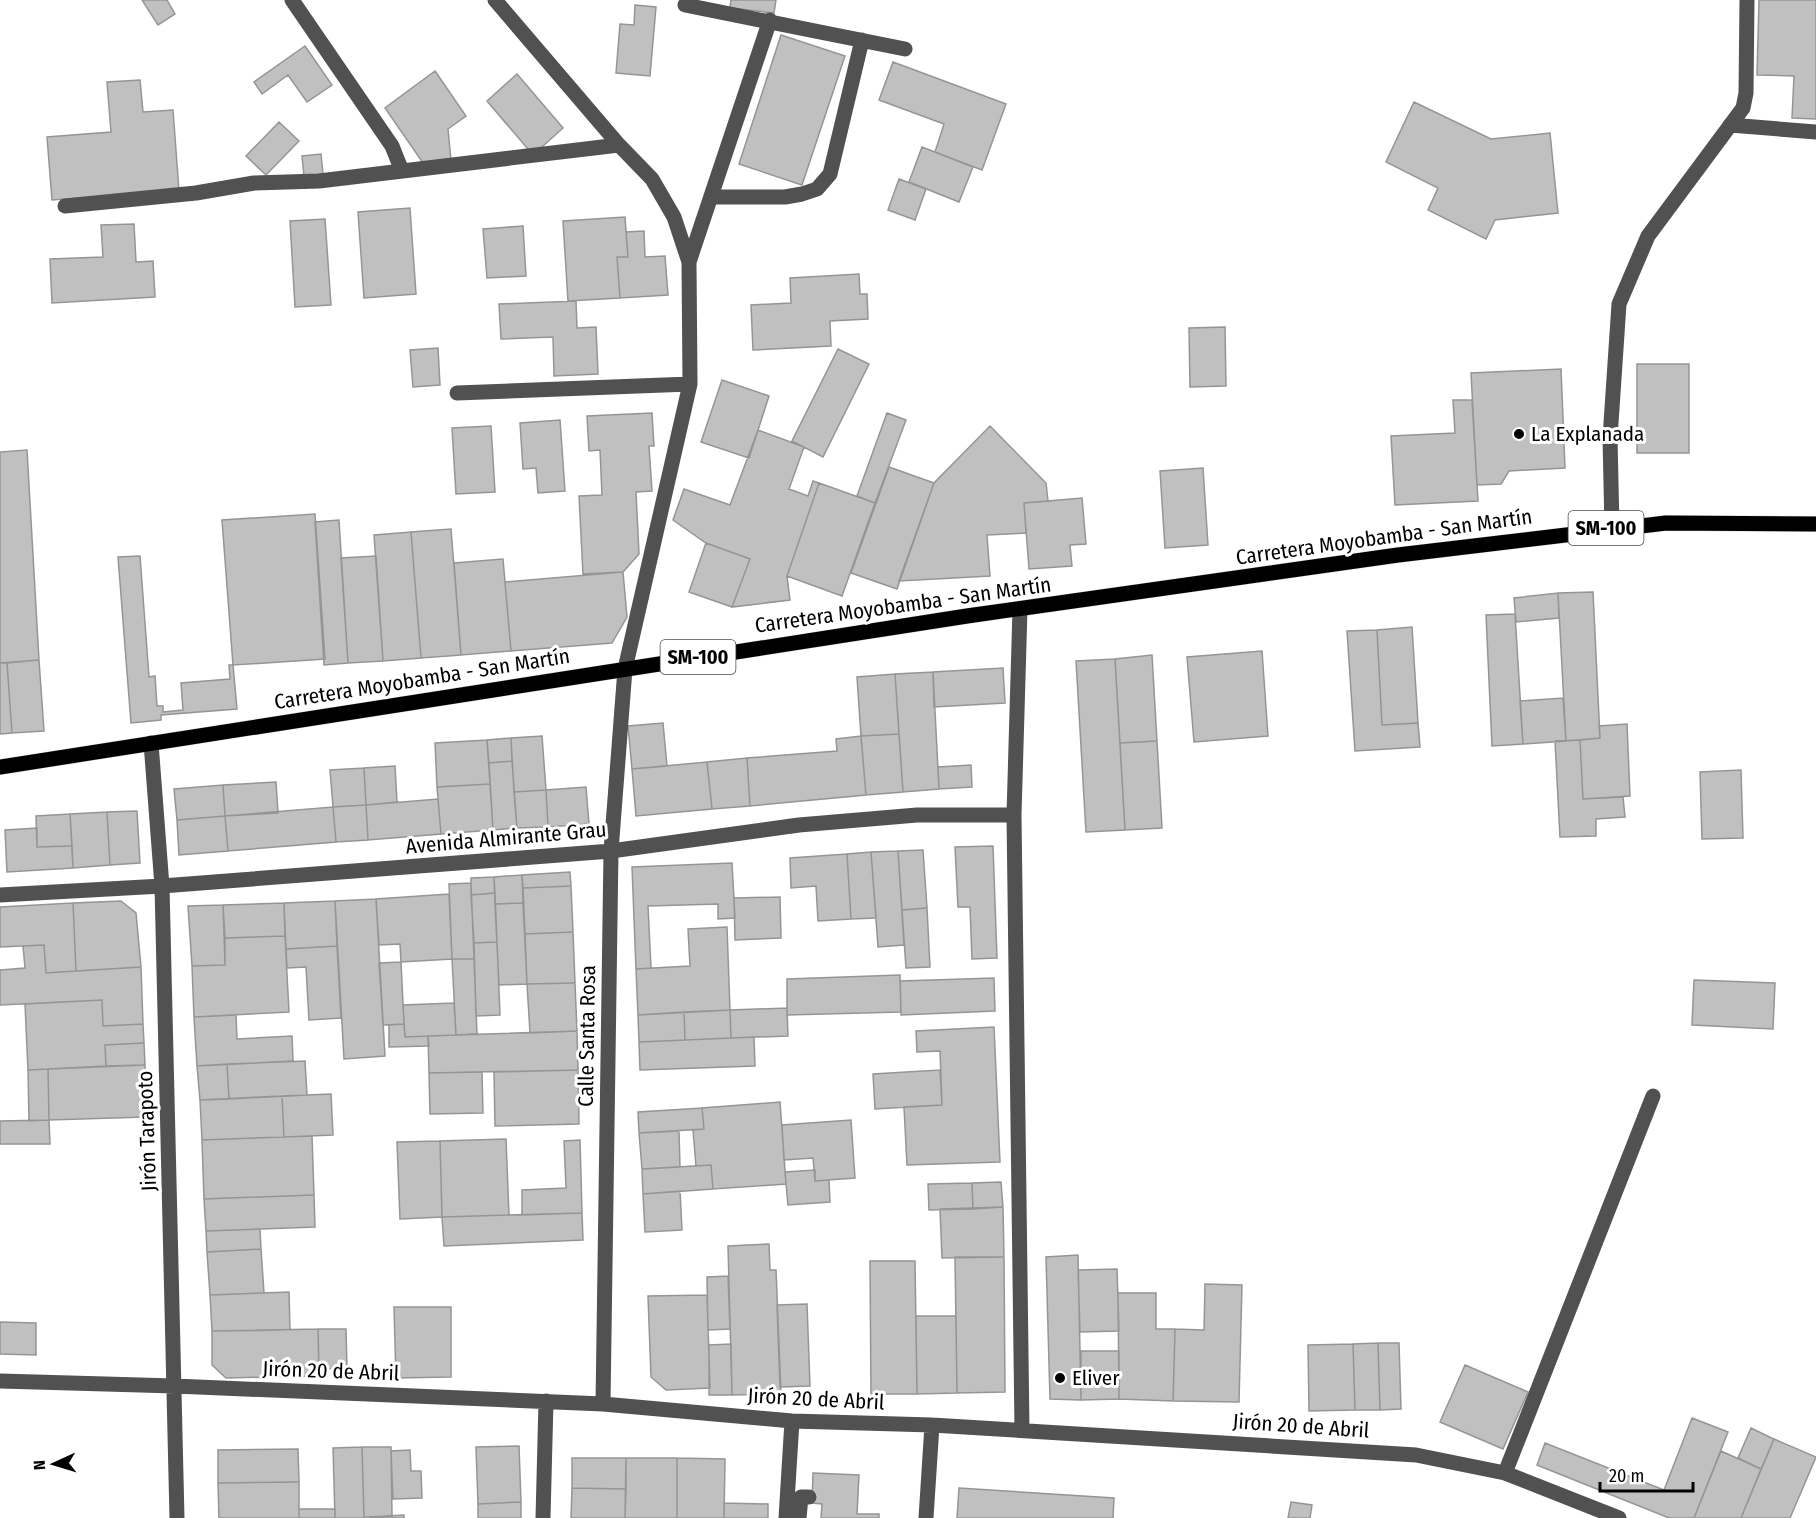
<svg xmlns="http://www.w3.org/2000/svg" width="1816" height="1518" font-family="'Fira Sans Condensed',sans-serif">
  <rect width="100%" height="100%" fill="#fff"/>
  <path fill="#c0c0c0" stroke="#959595" stroke-width="1.5" d="M142 0H167L175 14 158 25Z
    M731 0H776L774 13 730 8Z
    M1759 0H1816V119L1792 118 1794 76 1757 75Z
    M635 5 656 7 650 76 616 73 620 24 634 25Z
    M781 35 845 56 802 185 739 164Z
    M305 46 332 85 307 102 288 75 262 94 254 82Z
    M893 62 1006 104 982 170 935 152 944 124 879 100Z
    M435 71 466 116 448 129 451 160 423 163 385 108Z
    M517 74 563 128 533 155 487 101Z
    M140 80 143 112 173 110 179 191 52 200 47 137 111 132 107 82Z
    M1414 102 1491 139 1550 133 1558 213 1495 220 1486 239 1428 210 1438 188 1386 162Z
    M279 122 299 141 266 175 246 156Z
    M922 147 973 167 959 202 909 182Z
    M321 154 323 174 304 176 302 156Z
    M899 179 926 189 915 220 888 210Z
    M410 208 416 294 364 298 358 212Z
    M625 217 628 257H617L620 298 568 301 563 221Z
    M325 219 331 305 295 307 290 221Z
    M134 224 136 262 153 261 155 297 52 303 50 259 103 257 101 225Z
    M523 226 526 276 487 278 483 229Z
    M644 231 645 257 665 256 668 295 620 298 617 257H628L626 232Z
    M859 274 860 294H867L868 319 830 321 831 346 753 350 751 305 791 303 790 278Z
    M576 301 577 328 596 327 598 374 554 376 553 337 501 339 499 304Z
    M1225 327 1226 386 1190 387 1189 328Z
    M438 348 440 385 413 387 410 350Z
    M838 349 869 364 823 457 792 441Z
    M1637 364H1689V453H1637Z
    M1561 369 1565 468 1509 471 1501 484 1477 485 1471 373Z
    M722 380 769 396 749 458 701 442Z
    M1453 400H1472L1478 501 1395 505 1391 436 1455 433Z
    M652 413 654 446H649L652 491 636 492 639 554 623 572 583 574 579 496 602 495 600 450 589 451 587 416Z
    M887 413 906 420 875 503 857 496Z
    M560 420 565 491 538 493 536 468 523 469 520 423Z
    M491 426 495 492 456 494 452 428Z
    M990 426 1046 483 1048 501 1024 503 1026 533 987 535 990 576 899 581 934 483Z
    M758 430 804 447 789 489 808 496 813 481 819 483 787 576 790 600 732 607 750 559 706 543 673 520 684 489 730 505Z
    M27 450 39 660 0 663V452Z
    M889 467 934 483 897 589 851 573Z
    M1203 468 1208 545 1165 548 1160 471Z
    M819 483 875 503 842 596 787 576Z
    M1082 498 1086 544 1070 545 1072 566 1029 569 1024 503Z
    M315 514 325 659 233 665 222 520Z
    M339 520 348 663 324 665 315 522Z
    M451 529 461 655 421 658 411 532Z
    M411 532 421 658 383 661 374 535Z
    M706 543 750 559 732 607 689 592Z
    M140 556 149 677 155 676 157 706H163V712L183 710 181 683 230 679 229 665H233L237 709 161 715V720L131 723 118 557Z
    M376 556 383 661 348 663 341 558Z
    M503 559 511 651 461 655 454 563Z
    M623 572 627 617 612 643 511 651 505 582Z
    M1593 592 1600 738 1566 741 1558 593Z
    M1558 593 1559 618 1516 622 1514 598Z
    M1515 614 1523 744 1492 746 1486 615Z
    M1412 627 1418 723 1382 725 1377 630Z
    M1377 630 1382 725 1418 723 1420 747 1355 751 1347 631Z
    M1262 651 1268 736 1194 742 1187 657Z
    M1152 655 1157 741 1120 743 1115 659Z
    M1115 659 1125 830 1086 832 1076 661Z
    M39 660 44 731 12 733 7 663Z
    M0 663H7L12 733 0 734Z
    M1003 668 1005 703 934 707 933 672Z
    M933 672 939 789 903 792 895 674Z
    M895 674 899 734 861 736 857 677Z
    M1563 698 1566 741 1523 744 1520 701Z
    M663 723 667 766 632 769 628 726Z
    M1627 724 1630 796 1583 799 1580 740 1600 738 1599 726Z
    M899 734 903 792 866 795 861 736Z
    M542 736 546 790 514 792 511 738Z
    M861 736 866 795 750 806 747 758 837 751 836 739Z
    M511 738 512 761 489 763 487 740Z
    M487 740 490 784 437 787 435 743Z
    M1580 740 1583 799 1623 797 1625 817 1596 819V836L1560 837 1555 741Z
    M1157 741 1162 828 1125 830 1120 743Z
    M747 758 750 806 712 809 707 762Z
    M512 761 517 828 493 830 489 763Z
    M707 762 712 809 636 816 632 769Z
    M971 765 972 787 939 789 938 767Z
    M395 766 397 802 366 805 364 768Z
    M364 768 366 805 333 807 330 770Z
    M1741 770 1743 838 1702 839 1700 772Z
    M276 782 278 813 225 816 223 785Z
    M490 784 493 830 441 834 437 787Z
    M223 785 225 816 177 820 174 789Z
    M586 787 589 824 548 827 546 790Z
    M546 790 548 827 517 828 514 792Z
    M438 799 441 834 368 840 366 805Z
    M366 805 368 840 336 842 333 807Z
    M333 807 336 842 228 851 225 816Z
    M137 811 140 863 110 865 107 812Z
    M107 812 110 865 73 868 70 814Z
    M70 814 72 846 37 847 36 816Z
    M225 816 228 851 179 855 177 820Z
    M37 828V847L72 846 73 868 7 872 5 830Z
    M993 846 997 958 972 959 970 907H958L955 847Z
    M923 850 927 908 902 910 898 851Z
    M898 851 904 945 878 947 871 852Z
    M871 852 876 918 851 919 847 854Z
    M847 854 851 919 818 921 816 886 791 888 790 858Z
    M732 863 735 918 718 919V904L648 906 651 968 636 969 632 867Z
    M570 872 571 886 523 888 522 875Z
    M522 875 523 903 495 904 494 877Z
    M494 877 495 893 471 895V878Z
    M471 883 474 959H452L449 884Z
    M571 886 573 932 525 934 523 888Z
    M495 893 497 942 474 943 471 895Z
    M449 894 452 959 401 962 400 944 379 945 376 899Z
    M780 897 781 938 735 940 734 898Z
    M376 899 385 1056 344 1059 335 901Z
    M121 901 136 913 141 967 76 971 73 903Z
    M335 901 337 946 286 949 284 903Z
    M73 903 76 971 46 973 44 945 0 947V907Z
    M284 903 285 936 225 938 223 905Z
    M523 903 527 984 499 985 495 904Z
    M223 905 225 965 192 966 188 906Z
    M927 908 930 967 906 968 902 910Z
    M727 927 730 1010 638 1015 636 969 690 966 688 929Z
    M573 932 575 983 527 984 525 934Z
    M285 936 289 1012 194 1017 192 966 225 965V938Z
    M497 942 500 1015 476 1016 474 943Z
    M44 945 46 973 141 967 143 1024 103 1026 102 1000 0 1005V970L25 968 23 946Z
    M337 946 341 1018 309 1020 306 967 287 968 286 949Z
    M452 959H474L477 1034 456 1035Z
    M401 962 404 1024 383 1025 379 963Z
    M900 975 901 1012 787 1015V979Z
    M994 978 995 1011 901 1015 900 981Z
    M1694 980 1775 983 1773 1029 1692 1025Z
    M575 983 577 1031 530 1033 527 984Z
    M102 1000 103 1026 143 1024 144 1043 105 1045 106 1066 28 1070 25 1004Z
    M454 1003 456 1035 405 1037 403 1005Z
    M787 1008 788 1036 731 1038 730 1010Z
    M730 1010 731 1038 685 1040 684 1012Z
    M684 1012 685 1040 639 1042 638 1015Z
    M236 1015 237 1039 292 1036 293 1061 197 1066 194 1017Z
    M404 1024 405 1037 428 1036 429 1046 389 1047V1025Z
    M994 1027 1000 1162 907 1165 904 1107 942 1105 940 1051 917 1052 916 1031Z
    M577 1031 578 1070 429 1073 428 1036Z
    M754 1037 755 1066 640 1070 639 1042Z
    M144 1043 145 1065 106 1066 105 1045Z
    M305 1061 307 1095 229 1099 227 1064Z
    M227 1064 229 1099 200 1100 197 1066Z
    M145 1065 146 1117 49 1120 48 1069Z
    M48 1069 49 1120 29 1121 28 1070Z
    M578 1070 579 1124 495 1126 494 1072Z
    M940 1070 942 1105 875 1109 873 1074Z
    M482 1072 483 1113 430 1114 429 1073Z
    M331 1094 333 1135 284 1137 282 1096Z
    M282 1096 284 1137 202 1140 200 1100Z
    M780 1102 786 1184 713 1189 711 1165 696 1166 693 1130 704 1129 702 1108Z
    M702 1108 704 1129 639 1133 638 1112Z
    M49 1120 50 1144H0V1121Z
    M851 1120 855 1178 815 1181 813 1158 784 1160 782 1125Z
    M679 1131 680 1167 642 1169 639 1133Z
    M312 1136 314 1195 204 1199 202 1140Z
    M506 1139 509 1215 442 1217 440 1141Z
    M580 1140 582 1213 522 1215V1190L566 1188 564 1141Z
    M440 1141 442 1217 400 1219 397 1142Z
    M711 1165 713 1189 643 1194 642 1169Z
    M815 1170V1181L829 1180 830 1202 788 1205 785 1172Z
    M1001 1182 1003 1207 973 1209 972 1183Z
    M972 1183 973 1209 929 1210 928 1184Z
    M680 1191 682 1230 645 1232 643 1194Z
    M314 1195 315 1227 206 1231 204 1199Z
    M1003 1207 1004 1257 942 1258 940 1209Z
    M582 1213 583 1240 444 1246 442 1217Z
    M260 1229 261 1249 207 1252 206 1231Z
    M769 1244 770 1270H776L781 1394 732 1395 728 1246Z
    M261 1249 264 1293 210 1295 207 1252Z
    M1078 1255 1081 1400 1050 1399 1046 1257Z
    M955 1257H1004L1005 1392 957 1393Z
    M870 1261H915L917 1394H871Z
    M1117 1269 1119 1331 1080 1332 1078 1270Z
    M728 1276 730 1329 708 1330 707 1277Z
    M1205 1284 1242 1285 1239 1402 1173 1401 1175 1329 1204 1330Z
    M289 1292 290 1330 212 1331 210 1295Z
    M1118 1293H1156V1329H1175L1173 1401 1119 1399Z
    M707 1295 710 1388 666 1390 651 1377 648 1296Z
    M807 1304 810 1386 780 1387 777 1305Z
    M394 1307H451V1377L396 1378Z
    M916 1316H956L957 1393 917 1394Z
    M0 1322 36 1323V1355L0 1354Z
    M318 1329 319 1376 226 1378 212 1365V1331Z
    M318 1329H346L347 1368 319 1369Z
    M1378 1343 1380 1410H1355L1353 1344Z
    M1378 1343H1399L1401 1409 1380 1410Z
    M731 1344 732 1395H709V1345Z
    M1353 1344 1355 1410 1309 1411 1308 1345Z
    M1081 1351H1119V1399L1081 1400Z
    M1465 1365 1528 1392 1503 1449 1440 1422Z
    M1692 1418 1728 1432 1694 1518H1669L1537 1465 1545 1443 1664 1490Z
    M1751 1428 1774 1439 1761 1469 1738 1458Z
    M1774 1439 1816 1457 1790 1518H1741Z
    M519 1446 521 1502 478 1504 476 1447Z
    M362 1447 364 1518H335L333 1448Z
    M362 1447H391L392 1516 364 1517Z
    M298 1449 299 1482 218 1483V1450Z
    M410 1450 411 1471H421L422 1498 393 1499 391 1451Z
    M1721 1451 1761 1469 1741 1518H1694Z
    M572 1458H626V1489L572 1488Z
    M626 1458H677V1518H625Z
    M677 1458 725 1459 724 1518H677Z
    M813 1473 859 1475 857 1514H879V1518H821L822 1504 812 1503Z
    M299 1482V1518H219L218 1483Z
    M572 1488 626 1489 625 1518H571Z
    M959 1488 1114 1498 1113 1518H957Z
    M521 1502V1518H478V1504Z
    M1291 1502 1312 1505 1310 1518H1288Z
    M724 1503 768 1504V1518H724Z
    M299 1509H335V1518H299Z
    M404 1515V1518H371L370 1517Z"/>
  <g fill="none" stroke-linecap="round" stroke-linejoin="round">
    <defs>
      <path id="major" d="M0 767 967 616 1398 555 1666 523 1816 524"/>
    </defs>
    <use href="#major" stroke="#dbdbdb" stroke-width="16"/>
    <path stroke="#515151" stroke-width="15" d="M292 0 392 146 402 171
      M495 0 619 145 652 179 674 217 689 262 690 384 625 669 611 851 603 1404
      M685 5 905 49
      M1730 125 1816 132
      M711 197H785L802 194 817 189 830 174 862 40
      M65 206 196 193 254 183 319 181 619 145
      M689 262 770 20
      M457 393 690 384
      M1612 528 1610 438 1619 304 1648 236 1743 108 1746 93 1747 0
      M1020 609 1014 815 1022 1430
      M151 743 162 886 177 1518
      M0 895 162 886 611 851 799 825 917 815H1014
      M0 1381 175 1386 603 1404 792 1421 932 1425 1416 1455 1505 1473 1619 1518
      M1505 1473 1653 1096
      M543 1518 546 1401
      M786 1518 792 1421
      M799 1518 801 1497H809
      M926 1518 932 1425"/>
    <use href="#major" stroke="#000" stroke-width="15"/>
  </g>
  <g fill="#000" stroke="#fff" stroke-width="2">
    <circle cx="1519" cy="434" r="6"/>
    <circle cx="1060" cy="1378" r="6"/>
  </g>
  <g text-anchor="middle" dominant-baseline="central" stroke-width="6" stroke-linejoin="round" paint-order="stroke">
    <g fill="#fff" stroke="#4c4c4c" stroke-width="1.5">
      <rect x="1568.5" y="511" width="75" height="34" rx="4.5"/>
      <rect x="660.5" y="640" width="75" height="34" rx="4.5"/>
    </g>
    <g font-size="20" font-weight="bold" fill="#000">
      <text x="1606" y="528">SM-100</text>
      <text x="698" y="657">SM-100</text>
    </g>
    <g font-size="21" fill="#000" stroke="#fff" text-anchor="start">
      <text x="1531" y="434">La Explanada</text>
      <text x="1072" y="1378">Eliver</text>
    </g>
    <g font-size="21" fill="#000" stroke="#fff">
      <text transform="translate(1384 537) rotate(-8)">Carretera Moyobamba - San Martín</text>
      <text transform="translate(903 605) rotate(-8)">Carretera Moyobamba - San Martín</text>
      <text transform="translate(422 679) rotate(-9)">Carretera Moyobamba - San Martín</text>
      <text transform="translate(506 838) rotate(-5)">Avenida Almirante Grau</text>
      <text transform="translate(587 1036) rotate(-89)">Calle Santa Rosa</text>
      <text transform="translate(147 1131) rotate(-92)">Jirón Tarapoto</text>
      <text transform="translate(331 1371) rotate(2)">Jirón 20 de Abril</text>
      <text transform="translate(816 1399) rotate(3)">Jirón 20 de Abril</text>
      <text transform="translate(1301 1426) rotate(4)">Jirón 20 de Abril</text>
    </g>
  </g>
  <g transform="translate(54 1464) rotate(266)" stroke="#ffffff" stroke-width="4.5" paint-order="stroke">
  <path d="M0-4.5L10 22L0 15L-10 22Z" fill="#000000"/>
  <text y="-9" font-size="16" font-weight="bold" text-anchor="middle" fill="#000000">N</text>
  </g>
  <path d="M1600 1482v9h93v-9" fill="none" stroke="#000000" stroke-width="3"/>
  <text x="1609" y="1482" font-size="18" fill="#000000" stroke="#ffffff" stroke-width="4.5" paint-order="stroke">20 m</text>
</svg>
